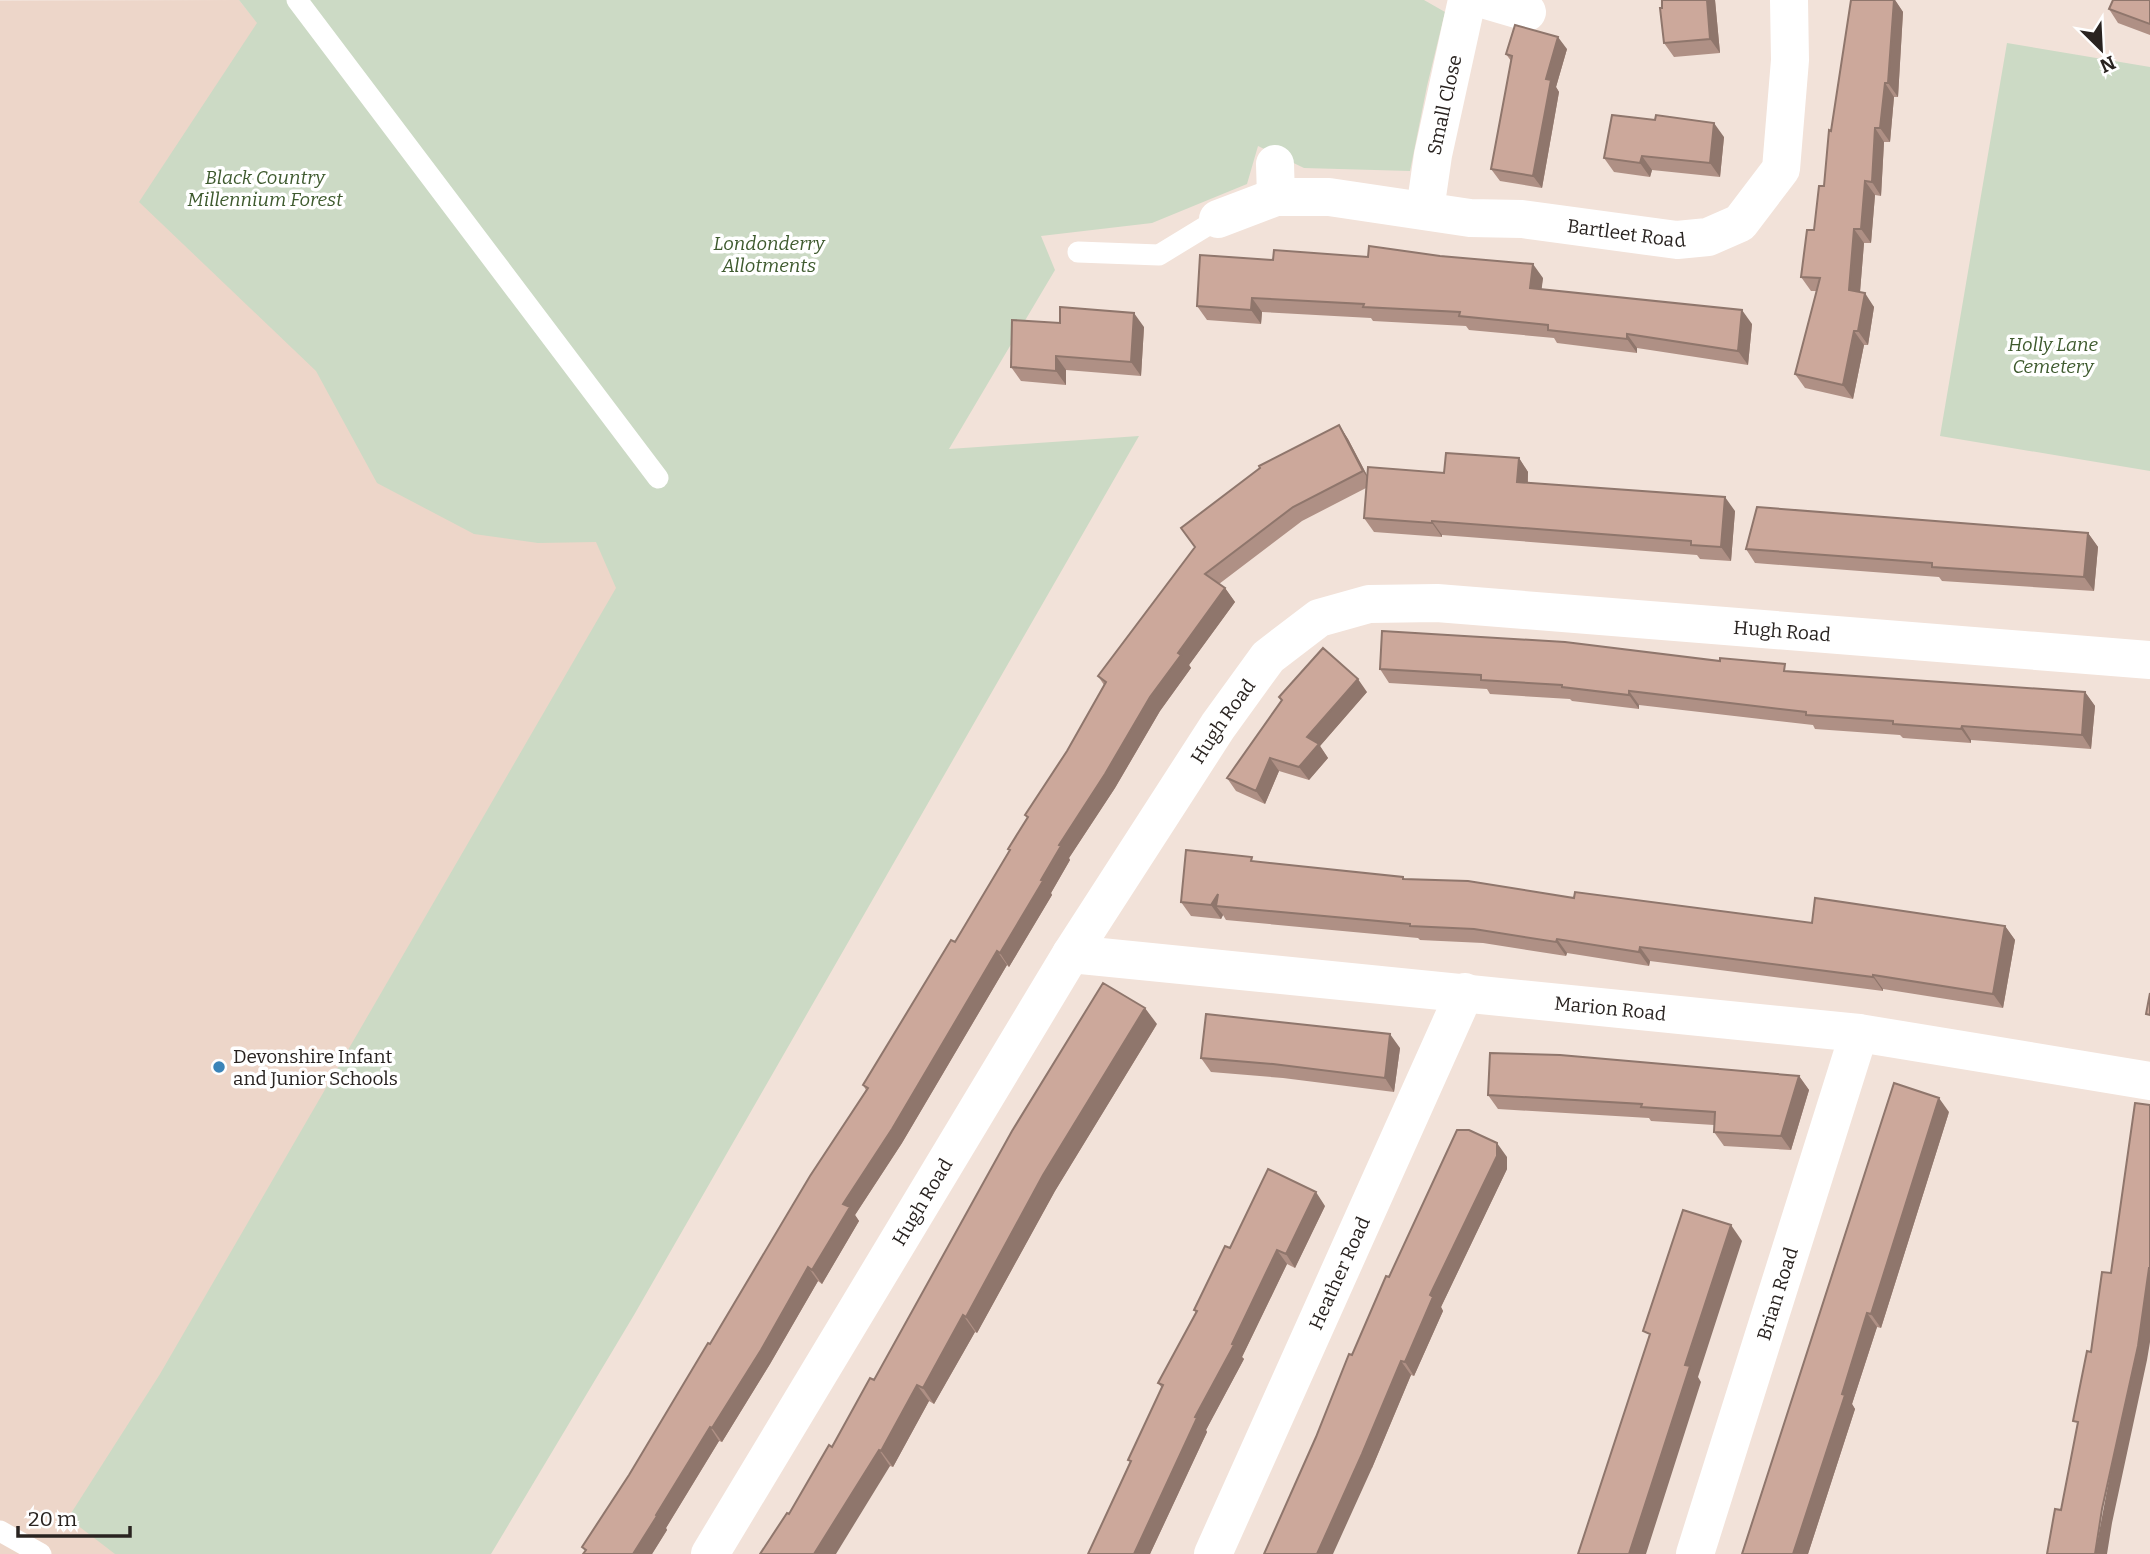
<svg xmlns="http://www.w3.org/2000/svg" width="2150" height="1554" font-family="Bitter,serif">
  <rect width="100%" height="100%" fill="#f2e2d9"/>
  <path fill="#edd6c9" d="M239 0 704 579 174 1554H0V1Z"/>
  <path fill="#ccdac5" d="M239 0H1424L1445 12 1427 86 1410 171 1304 168 1258 146 1247 184 1152 223 1041 236 1055 270 949 449 1139 436 634 1315 491 1554H115L68 1518 160 1374 616 588 596 542 538 543 474 534 377 483 316 371 139 202 257 23Z
    M2007 43 2150 67V471L1940 436Z"/>
  <g fill="none" stroke-linecap="round" stroke-linejoin="round">
    <path stroke="#fff" stroke-width="21" d="M297 0 658 478
      M1078 252 1159 255 1218 219
      M0 1531 41 1554"/>
    <g stroke="#fff" stroke-width="38">
      <path d="M1486 0 1527 12"/>
      <path d="M1275 164 1276 197"/>
      <path id="s1" d="M1425 210 1433 155 1467 0"/>
      <path id="s2" d="M1218 219 1276 197H1329L1470 218 1522 219 1677 240 1708 237 1740 223 1781 169 1790 60 1789 0"/>
      <path id="s3" d="M1071 954 1859 1033 2150 1081"/>
      <path id="s4" d="M710 1554 1071 954 1218 726 1268 657 1319 618 1369 604 1437 603 2150 660"/>
      <path id="s5" d="M1213 1554 1465 992"/>
      <path id="s6" d="M1695 1554 1859 1033"/>
    </g>
  </g>
  <path fill="#af9085" d="M1662 0H1715L1720 53 1674 57 1664 43Z
    M1851 0H1895L1903 12 1898 97H1894L1890 142H1884L1881 196 1875 195 1871 243H1864L1860 292 1874 307 1868 345H1864L1853 399 1805 388 1795 374 1817 291H1811L1801 277 1814 230 1824 186 1831 131Z
    M2150 0V35L2118 23 2109 9Z
    M1567 49 1556 87 1559 92 1542 188 1500 181 1491 169 1511 61 1506 54Z
    M1724 137 1720 177 1652 170 1650 177 1614 172 1604 158Z
    M1200 255 1543 278 1541 290 1752 324 1748 365 1637 348V353L1557 343 1554 338 1469 330 1466 326 1373 321 1371 318 1262 312 1261 324 1207 320 1197 306Z
    M1144 327 1141 376 1066 370V385L1021 381 1011 367Z
    M1339 425 1348 439 1367 475 1444 473 1519 458 1528 472V483L1735 511 1731 561 1700 559 1697 555 1442 535V537L1374 532 1364 518 1366 488 1302 521 1219 584 1225 588 1235 602 1189 665 1191 668 1160 711 1115 788 1069 858 1070 860 1051 893 1052 895 1009 967 1007 965 902 1143 855 1215 859 1221 822 1284 818 1281 770 1364 722 1442 719 1441 666 1528 667 1530 652 1554H583L585 1551 582 1547 629 1475 710 1344 866 1090 863 1085 955 942 1009 851 1008 849 1027 818 1025 815 1067 751 1104 685 1098 676 1195 547 1181 528Z
    M2088 533 2098 547 2094 591 1942 581 1939 577 1755 563 1746 549Z
    M1380 669 1790 672 2085 692 2095 706 2091 749 1971 740V743L1903 738 1900 735 1815 729 1813 725 1639 705V709L1572 701 1570 699 1490 694 1487 689 1389 683Z
    M1367 692 1320 746 1328 758 1309 780 1279 771 1265 804 1236 791 1227 778 1282 701 1279 697Z
    M1255 862 1403 877 1405 879 1574 898 1812 923 2005 926 2015 940 2003 1008 1883 989V991L1650 961 1649 966 1567 953 1566 956 1483 943 1420 940 1418 938 1226 920 1223 915 1221 919 1191 916 1181 902Z
    M1157 1024 1055 1191 977 1333 975 1332 934 1404 929 1401 893 1467 890 1466 789 1514 874 1380Z
    M1400 1048 1394 1092 1283 1078 1211 1072 1201 1058Z
    M1799 1076 1809 1090 1791 1150 1724 1146 1714 1132V1125L1651 1121 1649 1118 1498 1109 1488 1095Z
    M1949 1112 1881 1328 1877 1327 1852 1404 1855 1409 1808 1554H1742Z
    M1507 1157V1169L1441 1307 1443 1311 1414 1376 1411 1375 1372 1468 1352 1355 1389 1277Z
    M1325 1206 1295 1268 1287 1264 1242 1357 1244 1359 1206 1430 1207 1432 1150 1554H1088L1130 1462 1128 1460 1162 1388 1158 1383 1196 1313 1194 1310 1230 1248Z"/>
  <path fill="#8f766c" d="M1707 0H1715L1720 53 1710 39Z
    M1894 0H1895L1903 12 1898 97 1888 83Z
    M1558 37 1567 49 1556 87 1559 92 1542 188 1533 176 1546 79Z
    M1885 83 1894 97 1890 142 1880 128Z
    M1714 123 1724 137 1720 177 1710 163Z
    M1875 128 1884 142 1881 196 1872 182Z
    M1642 156 1652 170 1650 177 1640 163Z
    M1865 181 1875 195 1871 243 1861 229Z
    M1854 229 1864 243 1859 304 1849 290Z
    M1533 264 1543 278 1540 302 1530 288Z
    M1865 293 1874 307 1868 345 1858 331Z
    M1252 298 1262 312 1261 324 1251 310Z
    M1742 310 1752 324 1748 365 1738 351Z
    M1134 313 1144 327 1141 376 1131 362Z
    M1854 331 1864 345 1853 399 1843 385Z
    M1627 334 1637 348V353L1627 339Z
    M1056 356 1066 370V385L1056 371Z
    M1339 425 1348 439 1372 485 1363 471Z
    M1519 458 1528 472 1527 496 1517 482Z
    M1725 497 1735 511 1731 561 1721 547Z
    M1432 521 1442 535V537L1432 523Z
    M2088 533 2098 547 2094 591 2084 577Z
    M1225 588 1235 602 1189 665 1191 668 1160 711 1115 788 1069 858 1070 860 1051 893 1052 895 1009 967 1000 953 1059 845 1178 653Z
    M1358 679 1367 692 1320 746 1328 758 1309 780 1299 767 1307 737Z
    M1629 691 1639 705V709L1629 695Z
    M2085 692 2095 706 2091 749 2082 735Z
    M1962 726 1971 740V743L1961 729Z
    M1270 758 1279 771 1265 804 1256 791Z
    M1218 894 1216 906 1223 915 1221 919 1211 905Z
    M2005 926 2015 940 2003 1008 1993 994Z
    M1557 939 1567 953 1566 956 1556 942Z
    M1640 947 1650 961 1649 966 1639 952Z
    M997 951 1007 965 902 1143 855 1215 859 1221 822 1284 812 1270 843 1204Z
    M1873 975 1883 989V991L1873 977Z
    M1145 1008 1157 1024 1055 1191 977 1333 966 1317 1043 1175Z
    M1390 1034 1400 1048 1394 1092 1385 1078Z
    M1799 1076 1809 1090 1791 1150 1781 1136Z
    M1939 1098 1949 1112 1881 1328 1871 1314Z
    M1497 1143 1507 1157V1169L1441 1307 1443 1311 1414 1376 1405 1362 1430 1295Z
    M1316 1192 1325 1206 1295 1268 1286 1254Z
    M1731 1225 1742 1241 1698 1377 1701 1382 1646 1554H1629L1685 1365Z
    M1277 1250 1287 1264 1242 1357 1244 1359 1206 1430 1207 1432 1150 1554H1134L1195 1417Z
    M808 1267 818 1281 770 1364 722 1442 712 1428Z
    M2149 1268 2150 1270V1342L2147 1360 2112 1523 2107 1554H2095Z
    M1867 1313 1877 1327 1852 1404 1855 1409 1808 1554H1793L1842 1394Z
    M963 1315 975 1332 934 1404 923 1388Z
    M1401 1361 1411 1375 1372 1468 1333 1554H1317Z
    M917 1385 929 1401 893 1467 881 1451Z
    M710 1427 719 1441 666 1528 667 1530 652 1554H633Z
    M879 1450 890 1466 836 1554H814Z"/>
  <path fill="#cca89b" stroke="#8f766c" stroke-width="2" d="M1662 0H1707L1710 39 1664 43 1660 8H1662Z
    M1851 0H1894L1888 83H1885L1880 128H1875L1872 182 1865 181 1861 229H1854L1849 290 1865 293 1858 331H1854L1843 385 1795 374 1820 278 1801 277 1807 230H1814L1819 186H1824L1829 130 1831 131Z
    M2113 0H2150V24L2109 9Z
    M1515 25 1558 37 1546 79 1551 80 1533 176 1491 169 1512 56 1506 54Z
    M1612 115 1655 120 1656 115 1714 123 1710 163 1642 156 1640 163 1604 158Z
    M1369 246 1440 256 1533 264 1530 288 1742 310 1738 351 1627 334V339L1548 330V325L1459 316 1460 312 1363 307 1364 304 1252 298 1251 310 1197 306 1200 255 1273 260 1274 250 1368 257Z
    M1060 307 1134 313 1131 362 1056 356V371L1011 367 1012 320 1060 323Z
    M1339 425 1363 471 1293 507 1205 574 1225 588 1178 653 1181 655 1150 697 1105 774 1059 845 1061 846 1041 880 1043 881 1000 953 997 951 892 1129 843 1204 850 1207 812 1270 808 1267 761 1350 712 1428 710 1427 656 1515 657 1516 633 1554H583L586 1550 582 1547 629 1475 708 1343 710 1344 810 1176 868 1088 863 1085 951 940 955 942 1010 850 1008 849 1028 817 1025 815 1067 751 1106 682 1098 676 1195 547 1181 528 1260 468 1259 466Z
    M1446 453 1519 458 1517 482 1725 497 1721 547 1691 545V541L1432 521V523L1364 518 1368 467 1444 473Z
    M1757 507 2088 533 2084 577 1932 567V563L1746 549Z
    M1382 631 1565 642 1720 661V658L1785 664 1784 671 2085 692 2082 735 1962 726 1961 729 1893 724V721L1806 715V712L1629 691V695L1562 687V685L1481 680V675L1380 669Z
    M1323 648 1358 679 1307 737 1319 744 1299 767 1270 758 1256 791 1227 778 1282 700 1279 697Z
    M1186 850 1252 857 1251 861 1403 877V879L1468 881 1574 898 1575 892 1812 923 1815 898 2005 926 1993 994 1873 975V977L1640 947 1639 952 1557 939 1556 942 1474 929 1410 926V924L1216 906 1218 894 1211 905 1181 902Z
    M1103 983 1145 1008 1043 1175 966 1317 963 1315 923 1388 917 1385 881 1451 879 1450 814 1554H760L787 1513 789 1514 829 1445 832 1447 870 1378 874 1380 1012 1131Z
    M2150 993V1015L2146 1014Z
    M1206 1014 1390 1034 1385 1078 1273 1064 1201 1058Z
    M1490 1053 1560 1055 1799 1076 1781 1136 1714 1132 1715 1112 1641 1107 1642 1104 1488 1095Z
    M1894 1083 1939 1098 1871 1314 1867 1313 1842 1394 1845 1395 1793 1554H1742Z
    M2135 1103 2150 1105V1268H2149L2138 1346 2102 1509 2095 1554H2047L2055 1509 2061 1510 2078 1422 2073 1421 2087 1351 2091 1352 2102 1272 2111 1273Z
    M1457 1130H1469L1497 1143V1156L1430 1295 1433 1297 1405 1362 1401 1361 1362 1454 1317 1554H1264L1316 1437 1349 1354 1352 1355 1386 1276 1389 1277Z
    M1268 1169 1316 1192 1286 1254 1277 1250 1232 1344 1234 1345 1195 1417 1197 1418 1134 1554H1088L1131 1461 1128 1460 1163 1385 1158 1383 1197 1311 1194 1310 1225 1246 1230 1248Z
    M1683 1210 1731 1225 1685 1365 1690 1366 1629 1554H1578L1650 1334 1643 1331Z"/>
  <circle fill="#3b84b8" stroke="#fff" stroke-width="2.5" cx="219" cy="1067" r="7"/>
  <g text-anchor="middle" dominant-baseline="central" stroke-width="7" stroke-linejoin="round" paint-order="stroke">
    <g font-size="19" fill="#292320" stroke="#fff">
      <text stroke="none"><textPath href="#s1" startOffset="107">Small Close</textPath></text>
      <text stroke="none"><textPath href="#s2" startOffset="415">Bartleet Road</textPath></text>
      <text stroke="none"><textPath href="#s4" startOffset="1587">Hugh Road</textPath></text>
      <text stroke="none"><textPath href="#s4" startOffset="978">Hugh Road</textPath></text>
      <text stroke="none"><textPath href="#s3" startOffset="542">Marion Road</textPath></text>
      <text stroke="none"><textPath href="#s4" startOffset="411">Hugh Road</textPath></text>
      <text stroke="none"><textPath href="#s5" startOffset="308">Heather Road</textPath></text>
      <text stroke="none"><textPath href="#s6" startOffset="273">Brian Road</textPath></text>
    </g>
    <g font-size="19" font-style="italic" fill="#3e5a2e" stroke="#fff">
      <text x="265" y="177">Black Country<tspan x="265" dy="22">Millennium Forest</tspan></text>
      <text x="769" y="243">Londonderry<tspan x="769" dy="22">Allotments</tspan></text>
      <text x="2053" y="344">Holly Lane<tspan x="2053" dy="22">Cemetery</tspan></text>
    </g>
    <g font-size="19" fill="#292320" stroke="#fff" text-anchor="start">
      <text x="233" y="1056">Devonshire Infant<tspan x="233" dy="22">and Junior Schools</tspan></text>
    </g>
  </g>
  <g transform="translate(2101 49) rotate(156)" stroke="#ffffff" stroke-width="5" paint-order="stroke">
  <path d="M0-5L12 26L0 18L-12 26Z" fill="#292320"/>
  <text y="-10" font-size="19" font-weight="bold" text-anchor="middle" fill="#292320">N</text>
  </g>
  <path d="M18 1526v10h112v-10" fill="none" stroke="#292320" stroke-width="3.5"/>
  <text x="28" y="1526" font-size="21" fill="#292320" stroke="#ffffff" stroke-width="5" paint-order="stroke">20 m</text>
</svg>
